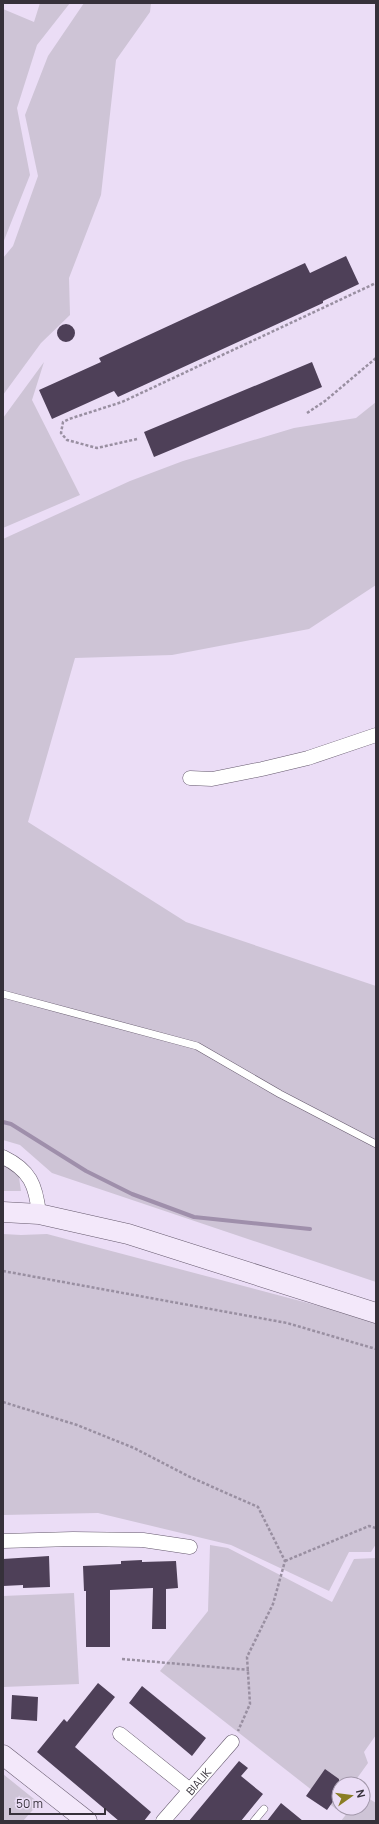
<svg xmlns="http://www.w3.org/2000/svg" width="379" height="1824" font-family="Manrope,sans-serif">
  <rect width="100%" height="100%" fill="#ebddf6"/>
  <path fill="#cec4d6" d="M40 3H70L37 45 17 108 30 175 3 243V9L34 22Z
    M84 3H151L150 12 116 60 101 195 69 278 70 315 41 343 3 395V258L13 246 38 176 25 115 48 56Z
    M44 362 32 400 80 495 3 528V418Z
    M376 402V585L309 629 172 655 75 658 28 822 186 922 376 986V1282L52 1173 20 1145 3 1140V539L130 481 183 461 294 428 356 418Z
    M3 1152 16 1157 21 1191H3Z
    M3 1234 21 1235 47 1234 376 1321V1544L371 1552H349L329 1591 231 1545 98 1513 3 1515Z
    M210 1545 228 1548 332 1602 354 1559 376 1558V1735L364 1752 368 1763 353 1784H339V1804L336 1809 160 1671 208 1611Z
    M74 1593 79 1684 3 1687V1596Z
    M3 1774 39 1803 23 1821H3Z
    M363 1795 376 1803V1821H341L351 1808H363Z"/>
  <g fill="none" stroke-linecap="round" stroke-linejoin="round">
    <path stroke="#9f8fab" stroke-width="4" d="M3 1122 11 1124 86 1171 132 1194 194 1217 310 1229"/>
  </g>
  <path fill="#4e4058" d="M346 256 359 284 323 301V303L118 397 114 391 52 419 39 390 101 362 99 358 305 263 310 273Z
    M57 333a9 9 0 1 1 18 0a9 9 0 1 1-18 0Z
    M312 362 322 387 154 457 144 432Z
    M49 1556 50 1587 23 1588V1585L3 1586V1559Z
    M142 1560V1562L176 1561 178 1588 166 1589V1629H152L153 1588 110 1590V1647H86V1591H84L83 1566 121 1564V1561Z
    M98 1683 115 1697 75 1747 151 1812 144 1821H119L37 1752 64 1719 67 1722Z
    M142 1686 206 1738 192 1756 129 1703Z
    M12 1695 38 1697 37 1721 11 1719Z
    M239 1761 248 1768 241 1776 263 1794 241 1821H189Z
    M325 1769 339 1779V1793L327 1810 306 1796Z
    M281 1803 303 1821H267Z"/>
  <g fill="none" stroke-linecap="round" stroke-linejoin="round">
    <defs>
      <path id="lane" d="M3 994 197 1046 280 1094 376 1144
        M254 1821 264 1809"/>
      <g id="street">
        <path d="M190 778 212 779 262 769 308 758 376 735"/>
        <path d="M3 1157C30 1170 36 1185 39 1214"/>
        <path d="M3 1541 73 1539 143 1540 190 1547"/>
        <path d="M120 1734 190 1790"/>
        <path id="s1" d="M163 1821 232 1742"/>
      </g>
      <path id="secondary" d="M3 1212 39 1214 128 1234 376 1313
        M3 1755 87 1821"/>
    </defs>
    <use href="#lane" stroke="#65596d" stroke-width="8"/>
    <use href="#street" stroke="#65596d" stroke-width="15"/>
    <use href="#secondary" stroke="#65596d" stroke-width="21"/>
    <path stroke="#998fa1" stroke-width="2.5" stroke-dasharray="3 2" stroke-linecap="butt" d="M307 413 325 401 376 358
      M137 439 97 448 67 440 61 433 63 422 69 419 122 402 376 283
      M3 1271 287 1323 376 1349
      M3 1402 77 1425 134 1448 190 1477 258 1507 285 1561 273 1604 247 1657 250 1704 238 1731
      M285 1561 369 1526 376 1528
      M122 1659 249 1670"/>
    <use href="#lane" stroke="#fff" stroke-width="7"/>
    <use href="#street" stroke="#fff" stroke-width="14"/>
    <use href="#secondary" stroke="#f3e8fa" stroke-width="20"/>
  </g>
  <g text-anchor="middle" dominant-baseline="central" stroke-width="4" stroke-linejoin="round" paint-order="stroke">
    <g font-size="11" fill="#36313a" stroke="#ebddf6">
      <text stroke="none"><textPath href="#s1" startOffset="53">BIALIK</textPath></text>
    </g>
  </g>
  <rect width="379" height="1824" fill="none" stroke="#36313a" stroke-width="8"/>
  <g transform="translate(351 1796) rotate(76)"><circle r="19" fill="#ebddf6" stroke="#a398ab"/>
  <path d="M0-3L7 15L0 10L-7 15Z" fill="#8a7d24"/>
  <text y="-6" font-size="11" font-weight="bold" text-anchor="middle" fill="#36313a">N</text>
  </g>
  <path d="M10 1808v6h95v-6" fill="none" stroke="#36313a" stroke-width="2"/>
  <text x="16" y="1808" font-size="12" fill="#36313a" stroke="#ebddf6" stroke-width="3" paint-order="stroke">50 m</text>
</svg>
